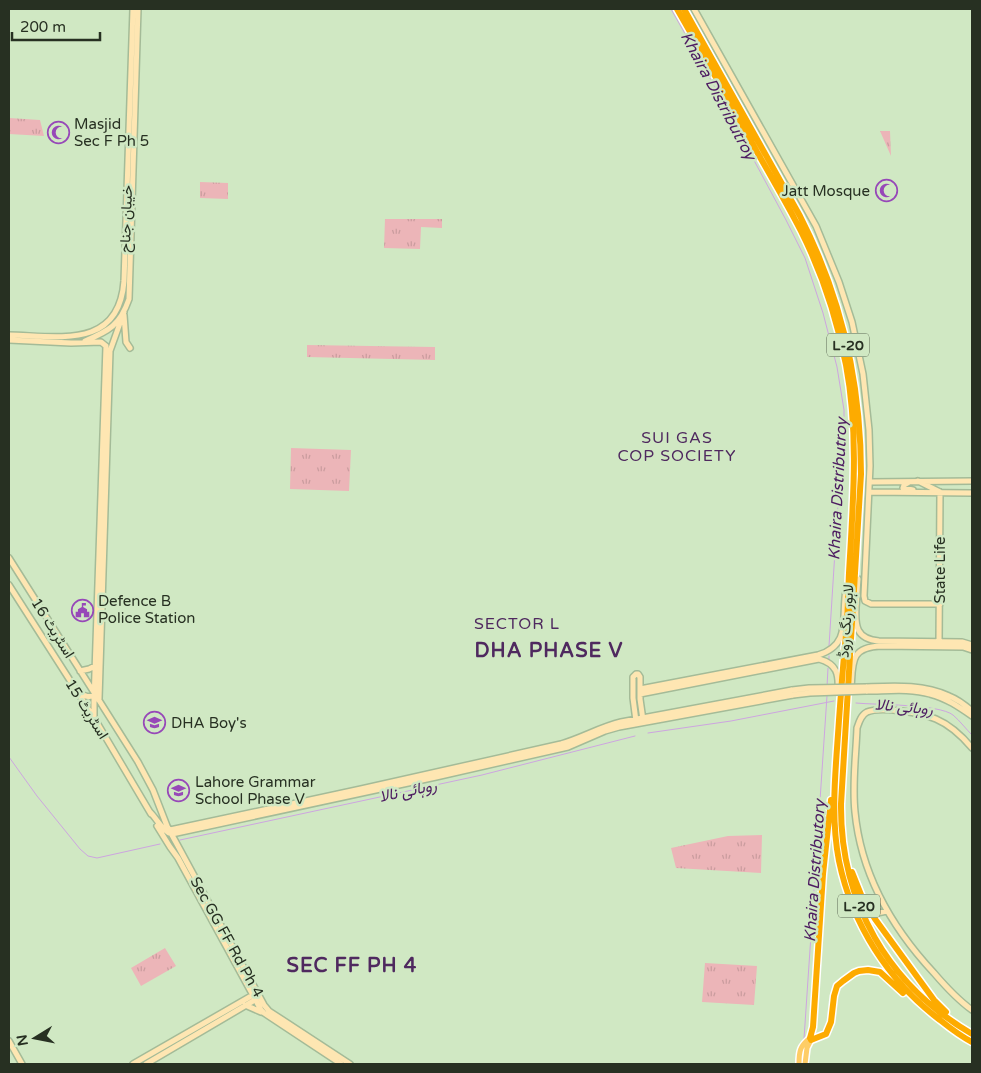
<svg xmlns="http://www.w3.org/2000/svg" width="981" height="1073" font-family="'Varela Round',Vazirmatn,sans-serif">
  <defs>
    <pattern id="park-tufts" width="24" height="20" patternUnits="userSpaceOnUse" patternTransform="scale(1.25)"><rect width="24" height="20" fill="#ecb5b8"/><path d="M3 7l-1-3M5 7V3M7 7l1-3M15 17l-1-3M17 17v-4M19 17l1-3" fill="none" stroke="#ca9c9e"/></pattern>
  </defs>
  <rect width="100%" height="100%" fill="#d0e8c3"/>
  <path fill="url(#park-tufts)" d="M9 118 40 120 44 136 9 134Z
    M880 131H890L891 156Z
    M200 182 228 183V199L200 198Z
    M385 219H442V228L421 227 420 249 384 248Z
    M307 345 435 347V360L307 357Z
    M291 448 351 450 349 491 290 489Z
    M762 835 761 873 676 868 671 848 728 836Z
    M165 948 176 966 141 986 131 968Z
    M705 963 757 966 754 1005 702 1002Z"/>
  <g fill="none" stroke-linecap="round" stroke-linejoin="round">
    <path stroke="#cda5e0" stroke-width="1" d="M671 9 705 69 786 220 805 258 823 313 837 367 844 410V431L839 488 829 646
      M829 660V656
      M827 687 828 668
      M856 703C876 705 939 704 953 715 960 721 966 729 972 735
      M648 733 731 721 834 701
      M9 757 37 796 80 849 88 856 97 858 160 844
      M180 840 482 775 635 736
      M804 1039 827 696
      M802 1064 803 1061"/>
    <defs>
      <path id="secondary" d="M694 9 816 226 839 282 852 322 863 374 869 430 870 466 864 596 865 601 871 604H940
        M124 315 126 342 130 348
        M9 335C58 336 119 350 124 281L133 9
        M9 340 71 343 101 342 106 346 94 702V718
        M85 341C109 331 120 325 129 299L138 9
        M918 481 940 492 939 644
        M870 482 972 481
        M909 482 904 485 903 488 913 490
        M869 492 972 493
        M9 558 138 762 153 790 167 826 178 846 264 1005 269 1011 350 1064
        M858 579C857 589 857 598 856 607 855 626 856 639 879 641L962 642 972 645
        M9 585 96 721 151 814
        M80 671 89 669 95 666
        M866 687C894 686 923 684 949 696 957 699 965 705 972 711
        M640 689 818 655C852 645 841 617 846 590
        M851 689C853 664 849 647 881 646L963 647 972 650
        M866 691C887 691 910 688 930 694 946 698 959 707 972 716
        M77 692C84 696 90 699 97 694
        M640 694 819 659C837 664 839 674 838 691
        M99 699 110 351 124 312
        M636 721 633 698V677L636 674H638L640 677V699L643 720
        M972 748C962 736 950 725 936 719 922 713 881 706 867 712 861 715 859 722 857 728 856 756 852 784 855 812 861 874 892 928 934 973 946 987 958 1000 972 1010
        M150 812C157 819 163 832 172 834L436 777 568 747 605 731 619 727 793 695
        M157 826 170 847 178 858 261 1010 264 1013 341 1064
        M170 830 361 789 561 744C582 738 600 727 621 722L792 690
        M872 914 887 911
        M245 1005 261 1012
        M9 1041 22 1064
        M133 1064 253 995
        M146 1064 255 1000"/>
      <path id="primary" d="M799 1064C799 1051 800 1046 810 1038L811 1040 807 1048 805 1064"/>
      <path id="highway" d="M677 9C704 56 731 104 757 152 772 178 787 204 801 231 822 273 837 319 846 365 859 434 853 503 849 573 848 594 848 615 846 635 843 664 841 692 839 720 836 767 830 815 839 861 852 924 888 981 940 1020 950 1028 960 1036 972 1042
        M684 9 800 216C842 298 861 383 861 474L841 804C840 902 888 985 972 1034
        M852 872 862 897 875 919 934 1000 946 1012
        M810 1038 813 1027 823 874 831 800
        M811 1040 826 1034 831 1022 834 996 837 986 843 981 854 973 859 971 868 970 880 972 903 993"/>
    </defs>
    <use href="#secondary" stroke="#a4bb98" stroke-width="8"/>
    <use href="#primary" stroke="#fff" stroke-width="8"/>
    <use href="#highway" stroke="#fff" stroke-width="9"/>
    <use href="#secondary" stroke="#fee6b2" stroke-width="5"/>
    <use href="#primary" stroke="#fecd66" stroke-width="5"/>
    <use href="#highway" stroke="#fdab00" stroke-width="6"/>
    <defs>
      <path id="secondary-bridge" d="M792 690 809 688 866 687
        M793 695 810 693 866 691"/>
    </defs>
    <use href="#secondary-bridge" stroke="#a4bb98" stroke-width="8" stroke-linecap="butt"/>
    <use href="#secondary-bridge" stroke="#fee6b2" stroke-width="5"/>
  </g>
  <defs>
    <symbol id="mosque-ring" viewBox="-11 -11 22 22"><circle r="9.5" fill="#d0e8c3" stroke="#9748b8" stroke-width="1.5"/><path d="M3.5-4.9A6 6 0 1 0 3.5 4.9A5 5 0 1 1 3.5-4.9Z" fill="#9748b8"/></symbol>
    <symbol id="civic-ring" viewBox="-11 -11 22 22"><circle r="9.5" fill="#d0e8c3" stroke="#9748b8" stroke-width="1.5"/><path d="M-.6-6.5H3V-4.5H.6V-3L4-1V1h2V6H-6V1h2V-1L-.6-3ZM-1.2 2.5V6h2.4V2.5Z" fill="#9748b8"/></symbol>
    <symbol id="university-ring" viewBox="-11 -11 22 22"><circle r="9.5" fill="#d0e8c3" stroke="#9748b8" stroke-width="1.5"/><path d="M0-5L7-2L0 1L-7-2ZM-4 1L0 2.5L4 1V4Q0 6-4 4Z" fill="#9748b8"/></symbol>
    <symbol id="school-ring" viewBox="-11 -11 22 22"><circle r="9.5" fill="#d0e8c3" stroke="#9748b8" stroke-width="1.5"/><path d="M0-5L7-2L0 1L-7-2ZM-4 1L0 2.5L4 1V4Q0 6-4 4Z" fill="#9748b8"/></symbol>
  </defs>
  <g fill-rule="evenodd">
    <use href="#mosque-ring" x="46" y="120" width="25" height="25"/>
    <use href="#mosque-ring" x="874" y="178" width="25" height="25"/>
    <use href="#civic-ring" x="70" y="598" width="25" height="25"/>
    <use href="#university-ring" x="142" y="710" width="25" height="25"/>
    <use href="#school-ring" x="166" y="778" width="25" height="25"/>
  </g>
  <g text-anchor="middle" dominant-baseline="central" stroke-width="5" stroke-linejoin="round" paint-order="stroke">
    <g fill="#d0e8c3" stroke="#5a6752" stroke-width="1">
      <rect x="827" y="333.5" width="42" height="23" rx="4"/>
      <rect x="838" y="894.5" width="42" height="23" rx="4"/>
    </g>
    <g font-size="14" font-weight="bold" fill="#273022">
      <text x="848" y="345">L-20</text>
      <text x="859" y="906">L-20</text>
    </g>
    <g font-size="15" fill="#273022" stroke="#d0e8c3" text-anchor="start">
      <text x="74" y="124">Masjid<tspan x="74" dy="17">Sec F Ph 5</tspan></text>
      <text x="870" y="191" text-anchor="end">Jatt Mosque</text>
      <text x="98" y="601">Defence B<tspan x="98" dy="17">Police Station</tspan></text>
      <text x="171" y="723">DHA Boy's</text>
      <text x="195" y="782">Lahore Grammar<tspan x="195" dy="17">School Phase V</tspan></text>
    </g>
    <g font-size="15" fill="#273022" stroke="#d0e8c3">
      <text transform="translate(126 219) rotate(-88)">خیبان جناح</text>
      <text transform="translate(940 570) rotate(-90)">State Life</text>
      <text transform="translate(846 621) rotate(-86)">لاہور رنگ روڈ</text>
      <text transform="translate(53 628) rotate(58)">اسٹریٹ 16</text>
      <text transform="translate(87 709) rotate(58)">اسٹریٹ 15</text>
      <text transform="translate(227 937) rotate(61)">Sec GG FF Rd Ph 4</text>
    </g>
    <g font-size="16" font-style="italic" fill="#4d1c61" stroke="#d0e8c3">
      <text transform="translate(718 96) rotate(62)">Khaira Distributroy</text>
      <text transform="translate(838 489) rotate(-87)">Khaira Distributroy</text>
      <text transform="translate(904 707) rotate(5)">روہائی نالا</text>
      <text transform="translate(408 791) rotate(-12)">روہائی نالا</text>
      <text transform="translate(815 871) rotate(-86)">Khaira Distributory</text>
    </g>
    <g font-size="16" letter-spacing="1" fill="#4f295f" stroke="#d0e8c3">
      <text x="677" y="438">SUI GAS<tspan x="677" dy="18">COP SOCIETY</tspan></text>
      <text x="517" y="624">SECTOR L</text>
    </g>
    <g font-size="20" font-weight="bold" letter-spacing="1" fill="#4f295f" stroke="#d0e8c3">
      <text x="549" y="651">DHA PHASE V</text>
      <text x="352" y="966">SEC FF PH 4</text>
    </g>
  </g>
  <rect width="981" height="1073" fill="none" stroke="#273022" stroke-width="20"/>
  <g transform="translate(35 1038) rotate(260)" stroke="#d0e8c3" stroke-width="4" paint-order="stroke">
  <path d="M0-4L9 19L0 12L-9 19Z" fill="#273022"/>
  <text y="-8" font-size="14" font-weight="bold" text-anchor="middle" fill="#273022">N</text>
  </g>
  <path d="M12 32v8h88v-8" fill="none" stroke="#273022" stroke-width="2.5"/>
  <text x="20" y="32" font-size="15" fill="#273022" stroke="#d0e8c3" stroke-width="4" paint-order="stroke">200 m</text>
</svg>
